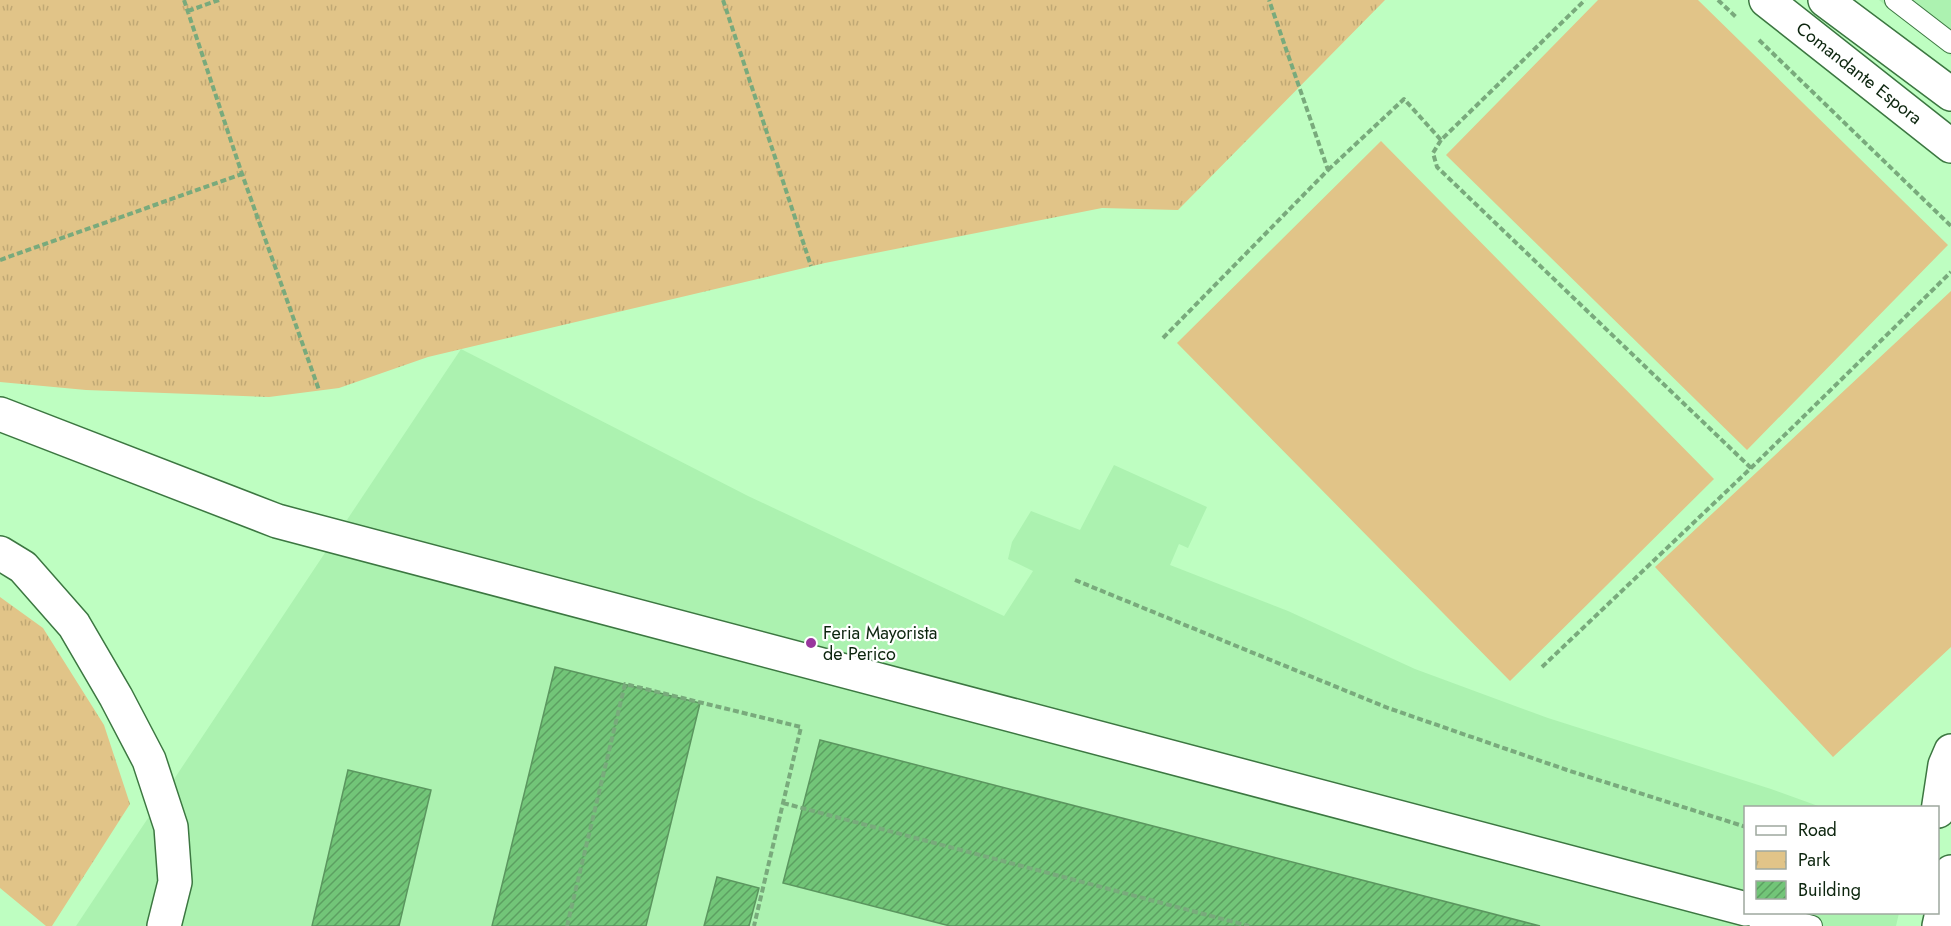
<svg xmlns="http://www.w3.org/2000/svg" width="1951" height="926" font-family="Jost,sans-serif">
  <defs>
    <pattern id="park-tufts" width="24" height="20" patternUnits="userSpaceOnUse" patternTransform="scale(1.5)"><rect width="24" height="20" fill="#e1c488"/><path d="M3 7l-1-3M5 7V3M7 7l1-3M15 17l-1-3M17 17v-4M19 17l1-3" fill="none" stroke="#c0a874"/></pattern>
    <pattern id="building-hatch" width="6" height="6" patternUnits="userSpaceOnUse" patternTransform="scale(1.5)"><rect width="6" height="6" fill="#72c578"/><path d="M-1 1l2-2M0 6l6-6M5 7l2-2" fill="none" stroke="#5ca061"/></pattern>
  </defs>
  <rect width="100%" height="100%" fill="#befec1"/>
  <path fill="#acf2b0" d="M1879 0H1951V56Z
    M461 349 748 496 1004 616 1033 571 1008 559 1012 542 1031 511 1080 530 1114 465 1207 507 1188 548 1179 544 1170 565 1288 611 1415 669 1548 718 1771 789 1821 807 1746 808V912L1899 913 1896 926H76Z"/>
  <path fill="#e1c488" d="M1598 0H1698L1948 245 1747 450 1446 155Z
    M1381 141 1714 479 1510 681 1177 343Z
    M1951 291V647L1833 757 1655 567Z"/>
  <path fill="url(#park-tufts)" d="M0 0H1385L1178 210 1102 208 825 263 428 357 339 388 269 397 86 390 0 382Z
    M0 597 43 628 104 725 130 804 52 926H46L0 888Z"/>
  <path fill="url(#building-hatch)" stroke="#5b965f" stroke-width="1.5" d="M555 667 700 703 646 926H492Z
    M820 740 1540 926H950L783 883Z
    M348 770 431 790 399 926H312Z
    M717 877 759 888 749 926H704Z"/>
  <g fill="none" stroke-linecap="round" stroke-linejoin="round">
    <defs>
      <path id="service" d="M1895 0 1951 43
        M1772 925 1774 916 1812 926"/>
      <path id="minor" d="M0 414 277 521 1746 909
        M0 553 23 567 74 625 116 697 149 760 171 827 175 882 164 926
        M1759 912 1774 916"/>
      <path id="tertiary" d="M1938 811 1945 765 1951 751
        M1939 926 1951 872"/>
      <path id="primary" d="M1766 0 1951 146
        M1825 0 1951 94"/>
    </defs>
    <use href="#service" stroke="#3c7741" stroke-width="22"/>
    <use href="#minor" stroke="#3c7741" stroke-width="36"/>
    <use href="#tertiary" stroke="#3c7741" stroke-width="36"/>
    <use href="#primary" stroke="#3c7741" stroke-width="36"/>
    <path stroke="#79aa7c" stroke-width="4" stroke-dasharray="6 3" stroke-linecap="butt" d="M184 0 242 174 319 390
      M723 0 811 266
      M1718 0 1737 18
      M188 11 219 0
      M1759 40 1951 226
      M1441 140 1433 153 1437 167 1751 468
      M1328 170 1404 99 1441 140 1585 0
      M0 260 242 174
      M1163 338 1328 170 1269 0
      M1075 580 1388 708 1567 770 1746 827
      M1542 667 1751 468 1951 272
      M783 803 1249 926
      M567 926 625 684 801 727 754 926"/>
    <use href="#service" stroke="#fff" stroke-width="20"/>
    <use href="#minor" stroke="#fff" stroke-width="33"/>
    <use href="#tertiary" stroke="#fff" stroke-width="33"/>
    <use href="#primary" stroke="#fff" stroke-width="33"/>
  </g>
  <circle fill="#98369d" stroke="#fff" stroke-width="2" cx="811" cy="643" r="6"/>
  <g text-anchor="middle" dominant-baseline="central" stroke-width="4.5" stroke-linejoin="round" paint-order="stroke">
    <g font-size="18" fill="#0c250e" stroke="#fff">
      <text transform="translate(1859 73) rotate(38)">Comandante Espora</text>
    </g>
    <g font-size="18" fill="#0c250e" stroke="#fff" text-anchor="start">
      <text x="823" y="633">Feria Mayorista<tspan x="823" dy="21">de Perico</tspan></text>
    </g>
  </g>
  <rect x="1744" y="806" width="195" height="108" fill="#ffffff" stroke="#9ea89f" stroke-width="1.5"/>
  <rect x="1756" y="826" width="30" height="9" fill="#ffffff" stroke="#9ea89f" stroke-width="1.5"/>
  <text x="1798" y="836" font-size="18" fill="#0c250e">Road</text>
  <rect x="1756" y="851" width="30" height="18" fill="url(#park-tufts)" stroke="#9ea89f" stroke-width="1.5"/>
  <text x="1798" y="866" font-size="18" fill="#0c250e">Park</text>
  <rect x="1756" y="881" width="30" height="18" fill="url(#building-hatch)" stroke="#9ea89f" stroke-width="1.5"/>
  <text x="1798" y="896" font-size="18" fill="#0c250e">Building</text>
</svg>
